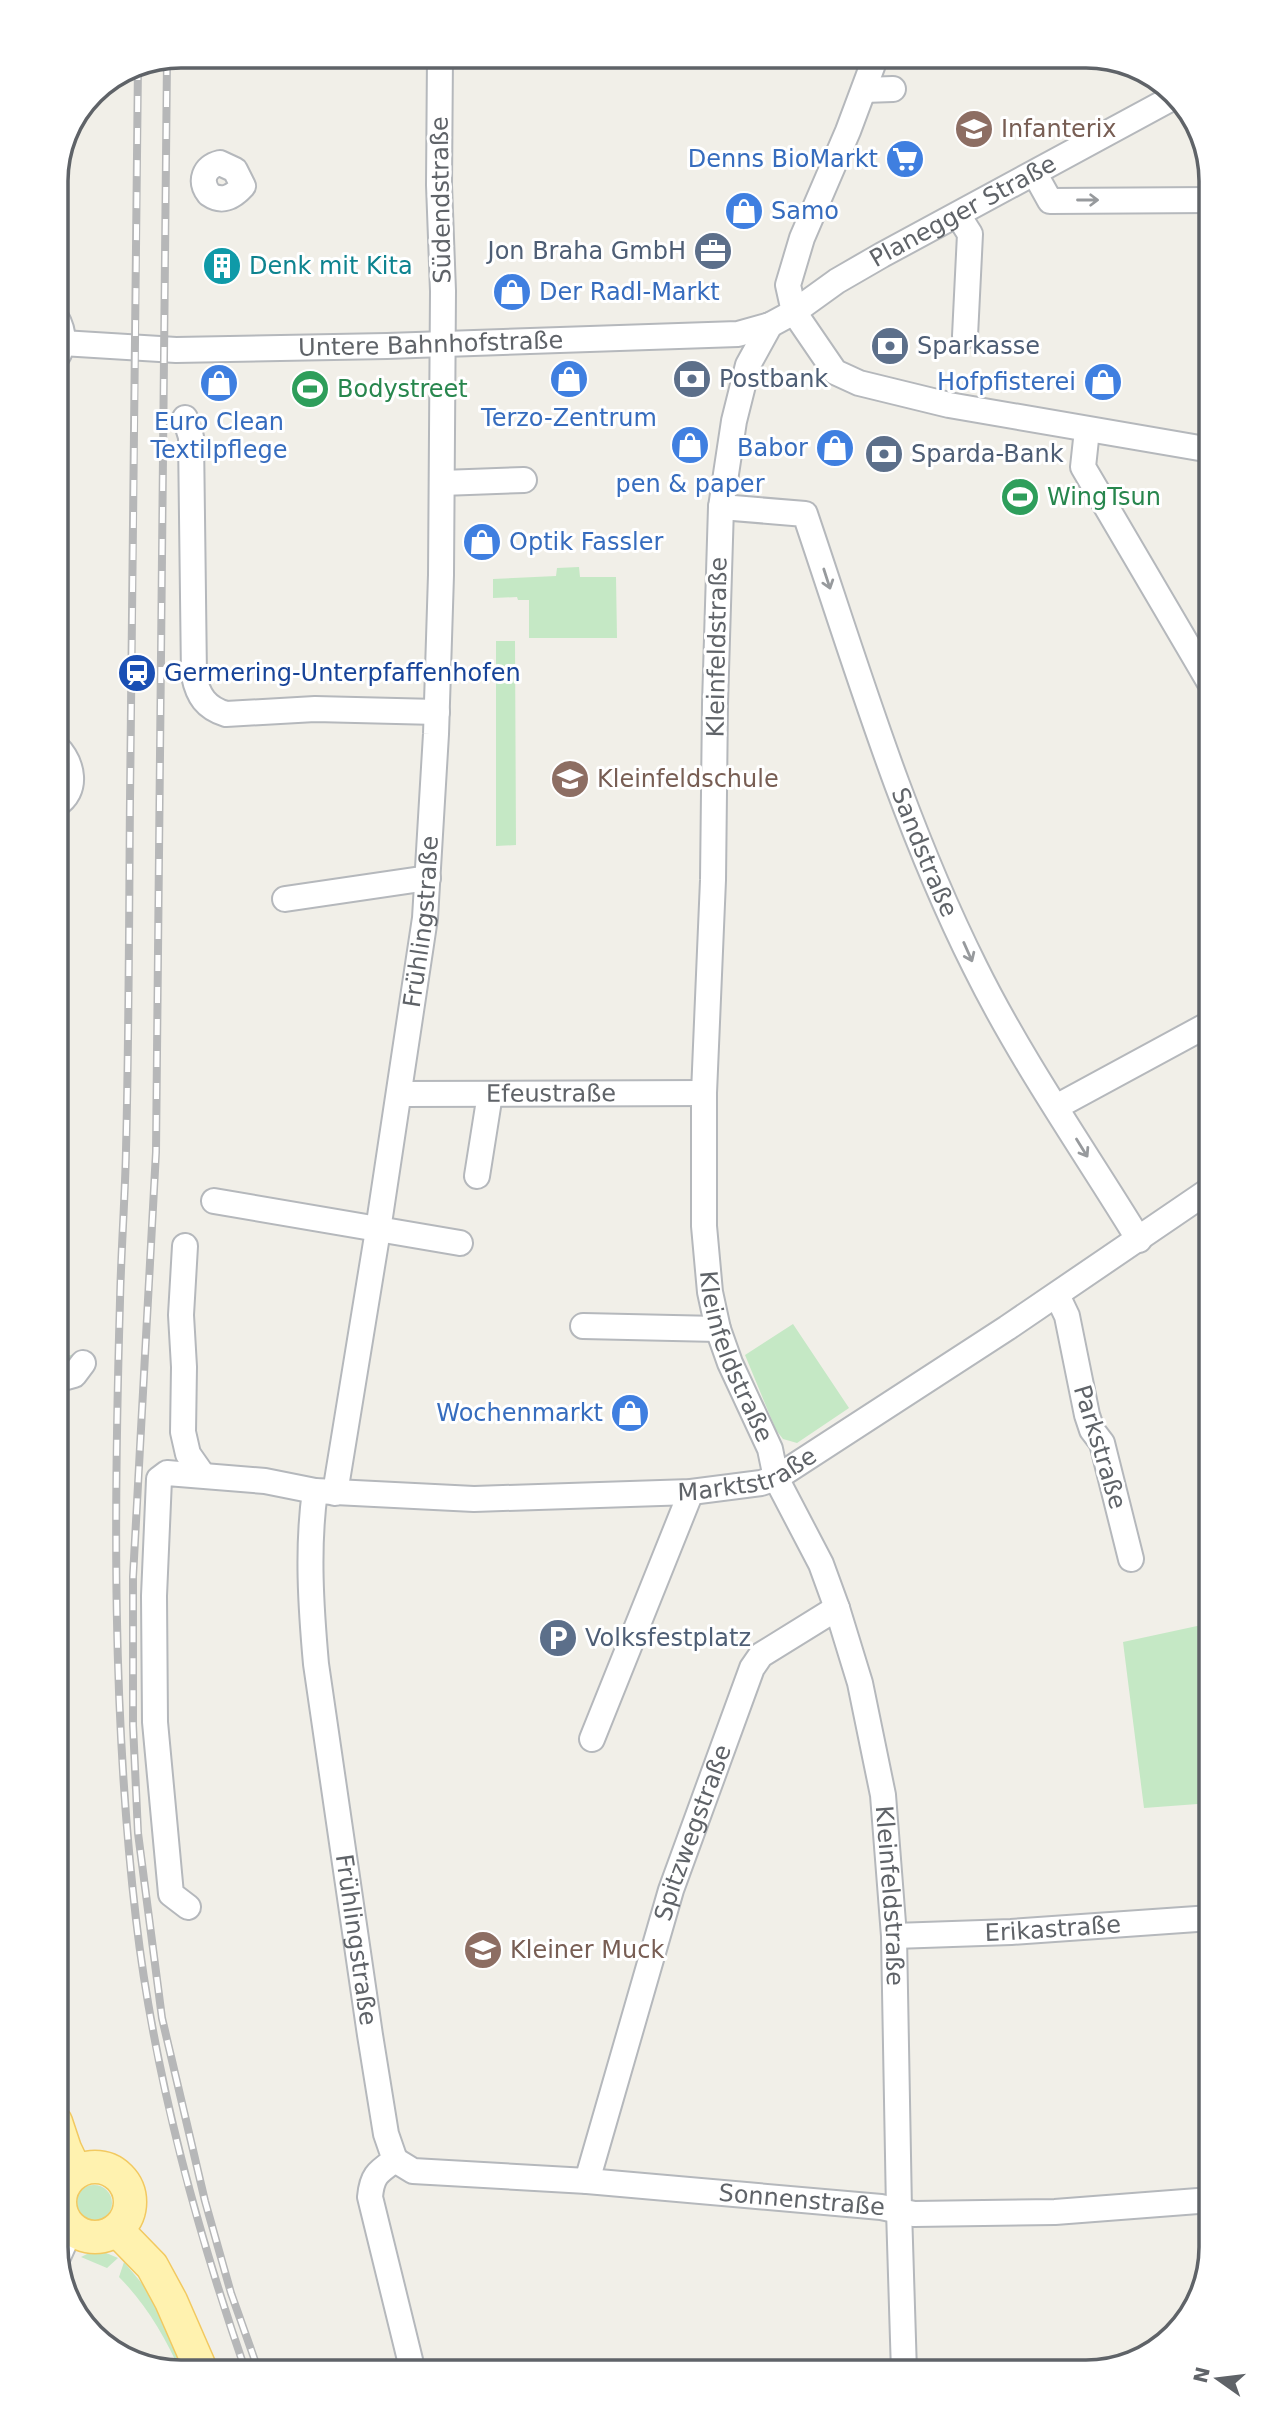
<svg xmlns="http://www.w3.org/2000/svg" width="1267" height="2428" font-family="'DejaVu Sans',sans-serif">
  <rect width="100%" height="100%" fill="#f1efe8"/>
  <path fill="#c5e8c5" d="M579 567 580 577H616L617 638H529V600H518L517 597 493 598V579L556 576 557 568Z
    M496 641H515L516 845 496 846Z
    M56 1256 61 1355H72L67 1366 56 1370Z
    M793 1324 849 1408 797 1443 783 1439 776 1430 745 1355Z
    M56 1390H67L62 1435 56 1441 59 1398 56 1397Z
    M1211 1623V1803L1144 1808 1123 1642Z
    M76 2203a18 18 0 1 1 36 0a18 18 0 1 1-36 0Z
    M97 2249 118 2258 107 2268 81 2257Z
    M124 2262 154 2298 187 2372H181C165 2337 146 2304 119 2277Z"/>
  <g fill="none" stroke-linecap="round" stroke-linejoin="round">
    <defs>
      <g id="minor">
        <path d="M876 56 848 131 802 238 788 285 794 312 835 372 859 383 949 405 1211 450"/>
        <path d="M864 90 893 89"/>
        <path d="M220 163 235 170 243 186C233 197 222 203 209 194 199 181 204 167 220 163Z"/>
        <path d="M1035 174 1050 201 1211 200"/>
        <path d="M958 215 970 234 965 336"/>
        <path id="s1" d="M770 325 748 365 734 421 721 507 715 704 713 880 704 1093V1226L710 1292 718 1329 730 1363 770 1449 776 1478 821 1564 837 1608 860 1683 883 1795 894 1936 899 2210 904 2372"/>
        <path id="s2" d="M62 343 176 350 387 346 738 334 770 325 794 312 837 281 882 255 1174 97"/>
        <path d="M56 359C65 345 64 331 56 317"/>
        <path d="M185 418 191 437 194 676C198 696 206 708 226 714L315 709 437 712"/>
        <path d="M1087 430 1083 467 1211 685"/>
        <path d="M442 483 524 480"/>
        <path id="s3" d="M721 507 805 514C856 665 903 823 975 967 1022 1062 1084 1150 1139 1240"/>
        <path d="M56 805C79 791 73 763 56 746"/>
        <path d="M285 899 428 878"/>
        <path id="s4" d="M399 1094 704 1093"/>
        <path d="M1056 1107 1211 1023"/>
        <path d="M477 1176 490 1094"/>
        <path d="M214 1201 460 1243"/>
        <path d="M185 1246 181 1315 184 1367 183 1432 188 1454 202 1474"/>
        <path d="M1057 1295 1067 1316 1087 1415 1092 1430 1102 1443 1131 1559"/>
        <path d="M583 1326 718 1329"/>
        <path d="M56 1380 74 1375 83 1363"/>
        <path id="s5" d="M315 1491C307 1548 311 1608 316 1664L370 2035 386 2134 395 2160C378 2172 372 2175 370 2197L413 2372"/>
        <path id="s6" d="M335 1493 378 1230 425 918 436 734 441 575 443 291 439 185 440 56"/>
        <path d="M592 1739 691 1492"/>
        <path id="s7" d="M188 1907 171 1894 155 1722 154 1596 159 1479 167 1473 265 1481 315 1491 474 1499 691 1492 761 1483 776 1478 1007 1328 1211 1189"/>
        <path id="s8" d="M894 1936 1011 1932 1211 1918"/>
        <path id="s9" d="M395 2160 413 2171 587 2181 881 2207 914 2214 1055 2212 1211 2200"/>
        <path id="s10" d="M587 2181 671 1890 752 1668 761 1655 837 1608"/>
        <path d="M56 2211 61 2210"/>
        <path d="M58 2257 71 2228"/>
      </g>
      <path id="major" d="M56 2122 65 2149 76 2172
        M60 2202a35 35 0 1 1 70 0a35 35 0 1 1-70 0Z
        M117 2230 152 2266 171 2301 202 2372"/>
    </defs>
    <use href="#minor" stroke="#b5b8bc" stroke-width="28"/>
    <use href="#major" stroke="#f2c960" stroke-width="35"/>
    <use href="#minor" stroke="#fff" stroke-width="24"/>
    <use href="#major" stroke="#fff2af" stroke-width="32"/>
    <defs>
      <path id="rail" d="M167 59 156 1152 133 1577V1725L138 1833 162 2018 205 2201 231 2293 259 2372
        M138 64C136 310 133 555 130 800 129 916 129 1033 126 1150 125 1200 121 1251 120 1301 114 1507 112 1714 136 1919 154 2074 195 2225 246 2372"/>
    </defs>
    <use href="#rail" stroke="#b6b7b8" stroke-width="8"/>
    <use href="#rail" stroke="#fff" stroke-width="5" stroke-dasharray="16" stroke-linecap="butt"/>
  </g>
  <defs><path id="oneway-shaft" d="M-6 0H5M1.5-3L5.5 0L1.5 3" fill="none" stroke-width="1.6" stroke-linecap="round" stroke-linejoin="round" transform="scale(1.75)"/></defs>
  <g stroke="#979a9d">
    <use href="#oneway-shaft" transform="translate(1088 200)"/>
    <use href="#oneway-shaft" transform="translate(827 579) rotate(72)"/>
    <use href="#oneway-shaft" transform="translate(968 952) rotate(66)"/>
    <use href="#oneway-shaft" transform="translate(1082 1148) rotate(58)"/>
  </g>
  <defs>
    <symbol id="school-disc" viewBox="-11 -11 22 22"><circle r="9.5" fill="#8d6e63" stroke="#fff"/><path d="M0-5L7-2L0 1L-7-2ZM-4 1L0 2.5L4 1V4Q0 6-4 4Z" fill="#fff"/></symbol>
    <symbol id="supermarket-disc" viewBox="-11 -11 22 22"><circle r="9.5" fill="#3f7fe0" stroke="#fff"/><path d="M-6-5.5h2.5l.6 2H6L4.5 2H-2.5L-4.4-4H-6ZM-1.5 3.2a1.3 1.3 0 1 0 .1 0ZM3 3.2a1.3 1.3 0 1 0 .1 0Z" fill="#fff"/></symbol>
    <symbol id="shop-disc" viewBox="-11 -11 22 22"><circle r="9.5" fill="#3f7fe0" stroke="#fff"/><path d="M-5-2.5h2.3a2.7 3.5 0 0 1 5.4 0H5L5.5 6h-11ZM-1.5-2.5h3a1.5 2.3 0 0 0-3 0Z" fill="#fff"/></symbol>
    <symbol id="office-disc" viewBox="-11 -11 22 22"><circle r="9.5" fill="#5c6f8a" stroke="#fff"/><path d="M-6-3h4V-5.5h4V-3h4V5H-6ZM-1-4.5V-3h2v-1.5ZM-6 0V1H6V0Z" fill="#fff"/></symbol>
    <symbol id="building-disc" viewBox="-11 -11 22 22"><circle r="9.5" fill="#0f9aa8" stroke="#fff"/><path d="M-4-6H4V6H1V3H-1V6H-4ZM-2.5-4.3h1.7v1.8h-1.7ZM.8-4.3h1.7v1.8H.8ZM-2.5-1h1.7V.8h-1.7ZM.8-1h1.7V.8H.8Z" fill="#fff"/></symbol>
    <symbol id="bank-disc" viewBox="-11 -11 22 22"><circle r="9.5" fill="#5c6f8a" stroke="#fff"/><path d="M-6-4H6V4H-6ZM0-2.3a2.3 2.3 0 1 0 0 4.6a2.3 2.3 0 1 0 0-4.6Z" fill="#fff"/></symbol>
    <symbol id="stadium-disc" viewBox="-11 -11 22 22"><circle r="9.5" fill="#2e9e5b" stroke="#fff"/><path d="M0-5a6.5 5 0 1 0 0 10a6.5 5 0 1 0 0-10ZM-3.5-1.8h7v3.6h-7Z" fill="#fff"/></symbol>
    <symbol id="station-disc" viewBox="-11 -11 22 22"><circle r="9.5" fill="#1a4fb4" stroke="#fff"/><path d="M-3-6H3Q5-6 5-4V2Q5 4 3 4L4.5 6H3L1.5 4h-3L-3 6H-4.5L-3 4Q-5 4-5 2V-4Q-5-6-3-6ZM-3.5-4v3h7v-3ZM-3.5 1v1.5H-2V1ZM2 1v1.5H3.5V1Z" fill="#fff"/></symbol>
    <symbol id="parking-disc" viewBox="-11 -11 22 22"><circle r="9.5" fill="#5c6f8a" stroke="#fff"/><path d="M-3.5-5.5H1a3.5 3.5 0 0 1 0 7H-1V5.5H-3.5ZM-1-3.4V-.6H.8a1.4 1.4 0 0 0 0-2.8Z" fill="#fff"/></symbol>
  </defs>
  <g fill-rule="evenodd">
    <use href="#school-disc" x="952" y="107" width="44" height="44"/>
    <use href="#supermarket-disc" x="883" y="137" width="44" height="44"/>
    <use href="#shop-disc" x="722" y="189" width="44" height="44"/>
    <use href="#office-disc" x="691" y="229" width="44" height="44"/>
    <use href="#building-disc" x="200" y="244" width="44" height="44"/>
    <use href="#shop-disc" x="490" y="270" width="44" height="44"/>
    <use href="#bank-disc" x="868" y="324" width="44" height="44"/>
    <use href="#shop-disc" x="547" y="357" width="44" height="44"/>
    <use href="#bank-disc" x="670" y="357" width="44" height="44"/>
    <use href="#shop-disc" x="1081" y="360" width="44" height="44"/>
    <use href="#shop-disc" x="197" y="361" width="44" height="44"/>
    <use href="#stadium-disc" x="288" y="367" width="44" height="44"/>
    <use href="#shop-disc" x="668" y="423" width="44" height="44"/>
    <use href="#shop-disc" x="813" y="426" width="44" height="44"/>
    <use href="#bank-disc" x="862" y="432" width="44" height="44"/>
    <use href="#stadium-disc" x="998" y="475" width="44" height="44"/>
    <use href="#shop-disc" x="460" y="520" width="44" height="44"/>
    <use href="#station-disc" x="115" y="651" width="44" height="44"/>
    <use href="#school-disc" x="548" y="757" width="44" height="44"/>
    <use href="#shop-disc" x="608" y="1391" width="44" height="44"/>
    <use href="#parking-disc" x="536" y="1616" width="44" height="44"/>
    <use href="#school-disc" x="461" y="1928" width="44" height="44"/>
  </g>
  <g text-anchor="middle" dominant-baseline="central" stroke-width="6" stroke-linejoin="round" paint-order="stroke">
    <g font-size="24" fill="#785e54" stroke="#fff" text-anchor="start">
      <text x="1001" y="129">Infanterix</text>
      <text x="597" y="779">Kleinfeldschule</text>
      <text x="510" y="1950">Kleiner Muck</text>
    </g>
    <g font-size="24" fill="#366cbe" stroke="#fff" text-anchor="end">
      <text x="878" y="159">Denns BioMarkt</text>
      <text x="771" y="211" text-anchor="start">Samo</text>
      <text x="539" y="292" text-anchor="start">Der Radl-Markt</text>
      <text x="1076" y="382">Hofpfisterei</text>
      <text x="569" y="418" text-anchor="middle">Terzo-Zentrum</text>
      <text x="219" y="422" text-anchor="middle">Euro Clean<tspan x="219" dy="28">Textilpflege</tspan></text>
      <text x="808" y="448">Babor</text>
      <text x="690" y="484" text-anchor="middle">pen &amp; paper</text>
      <text x="509" y="542" text-anchor="start">Optik Fassler</text>
      <text x="603" y="1413">Wochenmarkt</text>
    </g>
    <g font-size="24" fill="#5f6368" stroke="#fff">
      <text transform="translate(441 200) rotate(-91)">Südendstraße</text>
      <text stroke="none"><textPath href="#s2" startOffset="934">Planegger Straße</textPath></text>
      <text stroke="none"><textPath href="#s2" startOffset="369">Untere Bahnhofstraße</textPath></text>
      <text transform="translate(717 647) rotate(-89)">Kleinfeldstraße</text>
      <text stroke="none"><textPath href="#s3" startOffset="443">Sandstraße</textPath></text>
      <text stroke="none"><textPath href="#s6" startOffset="578">Frühlingstraße</textPath></text>
      <text stroke="none"><textPath href="#s4" startOffset="152">Efeustraße</textPath></text>
      <text stroke="none"><textPath href="#s1" startOffset="1045">Kleinfeldstraße</textPath></text>
      <text transform="translate(1100 1447) rotate(73)">Parkstraße</text>
      <text stroke="none"><textPath href="#s7" startOffset="1032">Marktstraße</textPath></text>
      <text stroke="none"><textPath href="#s10" startOffset="364">Spitzwegstraße</textPath></text>
      <text stroke="none"><textPath href="#s1" startOffset="1612">Kleinfeldstraße</textPath></text>
      <text stroke="none"><textPath href="#s8" startOffset="159">Erikastraße</textPath></text>
      <text stroke="none"><textPath href="#s5" startOffset="452">Frühlingstraße</textPath></text>
      <text stroke="none"><textPath href="#s9" startOffset="411">Sonnenstraße</textPath></text>
    </g>
    <g font-size="24" fill="#4e5e75" stroke="#fff" text-anchor="start">
      <text x="686" y="251" text-anchor="end">Jon Braha GmbH</text>
      <text x="917" y="346">Sparkasse</text>
      <text x="719" y="379">Postbank</text>
      <text x="911" y="454">Sparda-Bank</text>
      <text x="585" y="1638">Volksfestplatz</text>
    </g>
    <g font-size="24" fill="#0d838f" stroke="#fff" text-anchor="start">
      <text x="249" y="266">Denk mit Kita</text>
    </g>
    <g font-size="24" fill="#27864d" stroke="#fff" text-anchor="start">
      <text x="337" y="389">Bodystreet</text>
      <text x="1047" y="497">WingTsun</text>
    </g>
    <g font-size="24" fill="#164399" stroke="#fff" text-anchor="start">
      <text x="164" y="673">Germering-Unterpfaffenhofen</text>
    </g>
  </g>
  <path d="M0 0H1267V2428H0ZM181 68H1086A113 113 0 0 1 1199 181V2247A113 113 0 0 1 1086 2360H181A113 113 0 0 1 68 2247V181A113 113 0 0 1 181 68Z" fill="#fff" fill-rule="evenodd"/>
  <path fill="none" stroke="#5f6368" stroke-width="3.5" d="M181 68H1086A113 113 0 0 1 1199 181V2247A113 113 0 0 1 1086 2360H181A113 113 0 0 1 68 2247V181A113 113 0 0 1 181 68Z"/>
  <g transform="translate(1218 2379) rotate(284)" stroke="#ffffff" stroke-width="5" paint-order="stroke">
  <path d="M0-5L12 26L0 18L-12 26Z" fill="#5f6368"/>
  <text y="-10" font-size="19" font-weight="bold" text-anchor="middle" fill="#5f6368">N</text>
  </g>
</svg>
